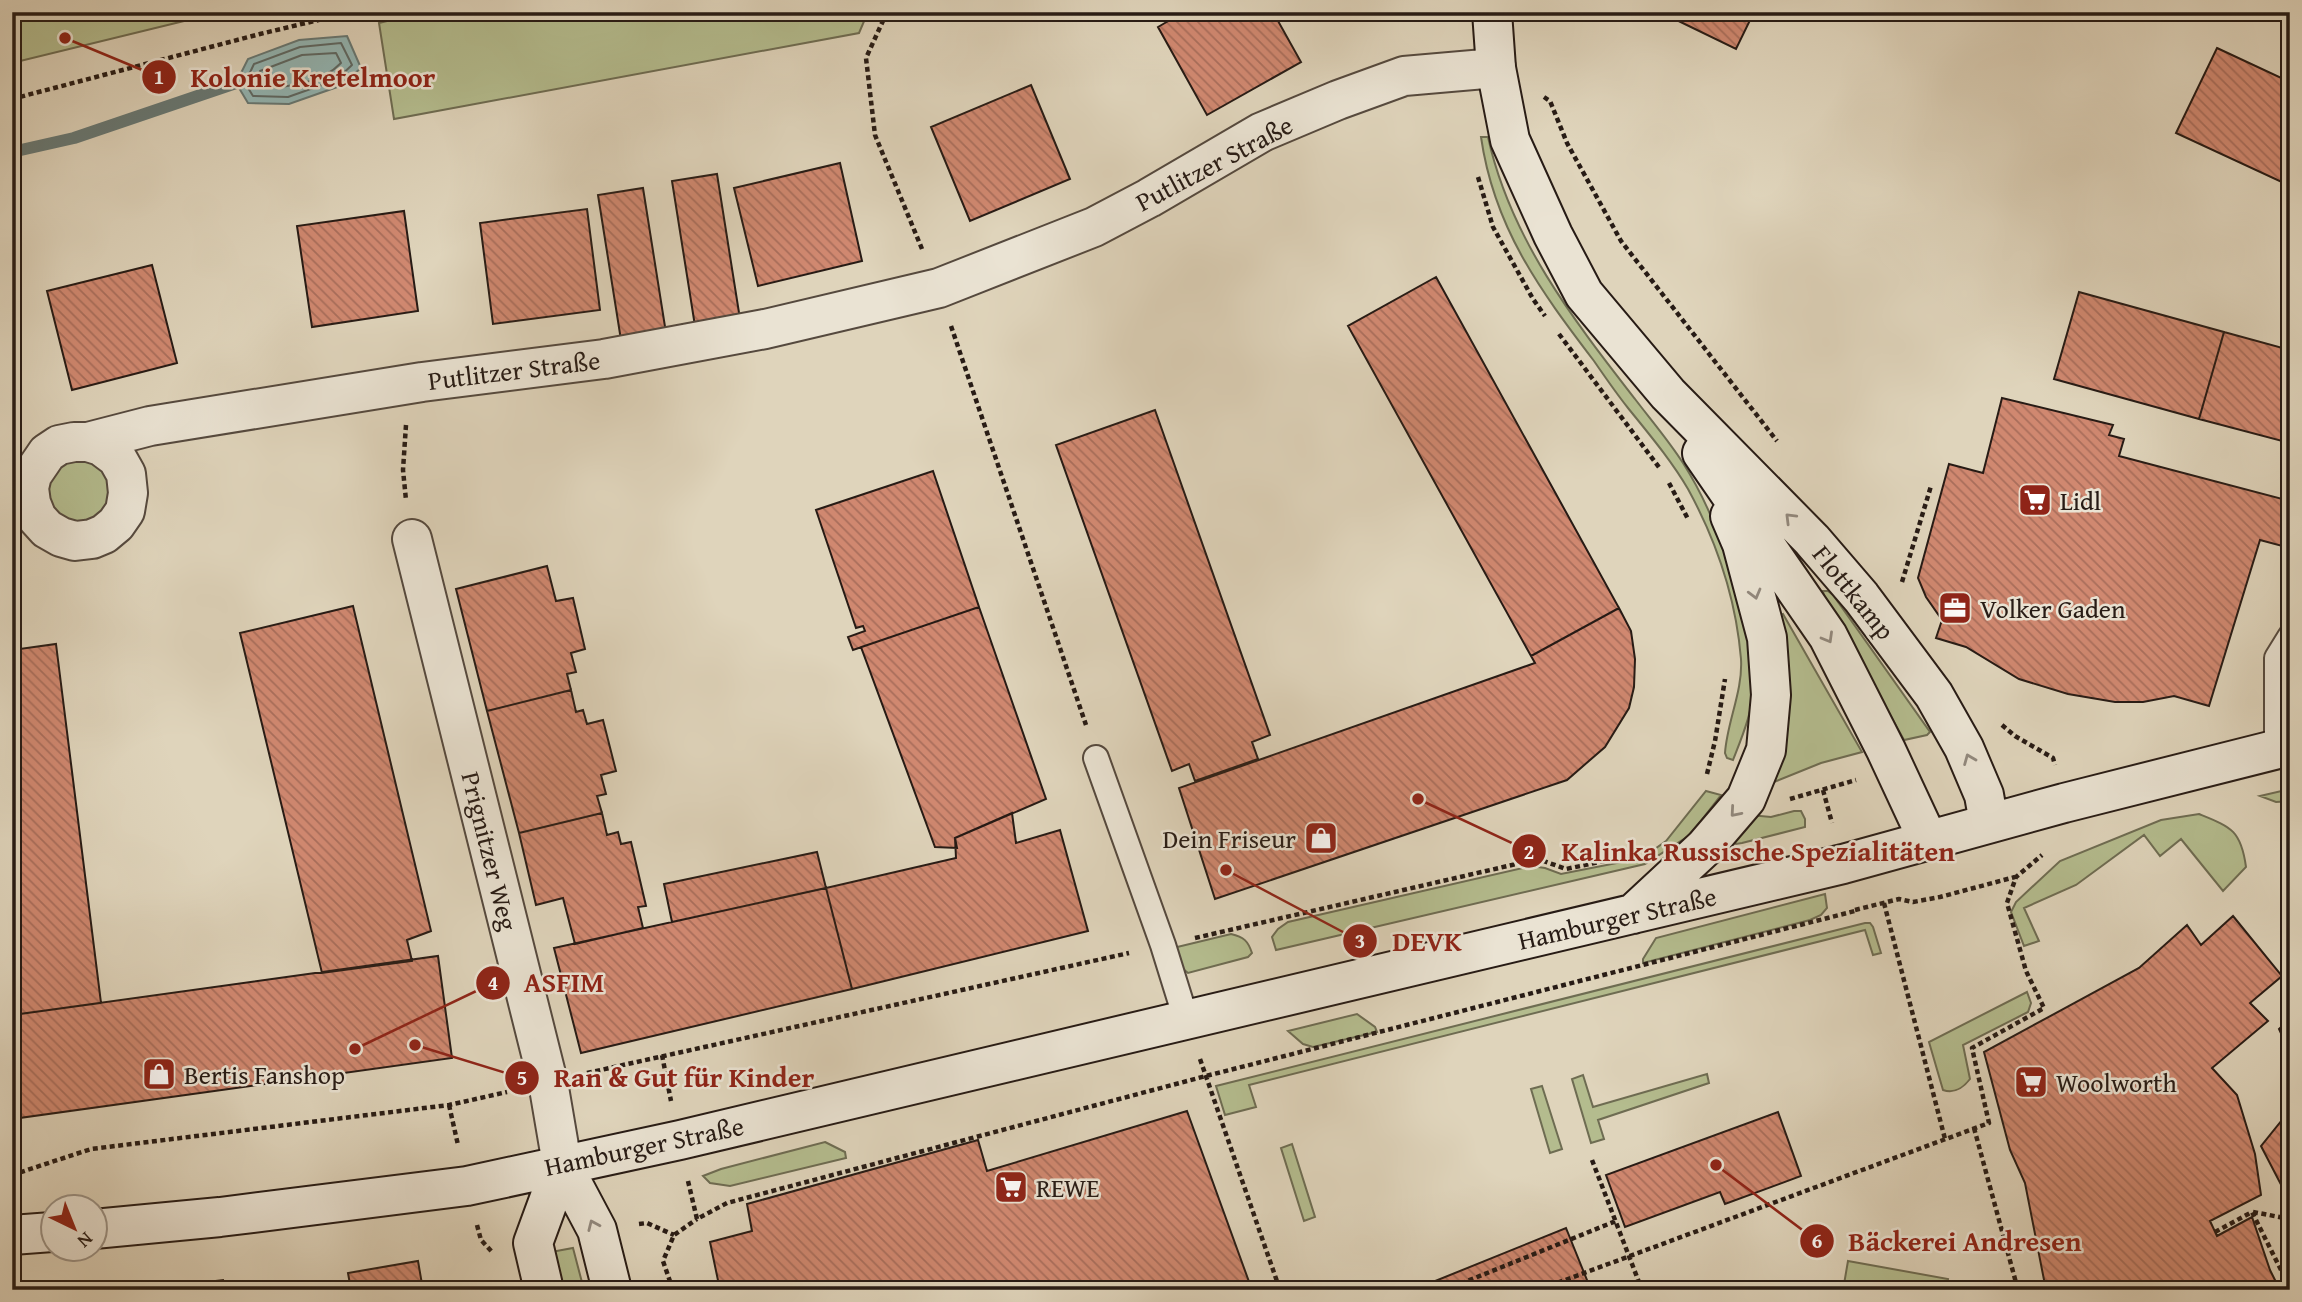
<svg xmlns="http://www.w3.org/2000/svg" width="2302" height="1302" font-family="'Gentium Book Plus',serif">
  <defs>
    <pattern id="building-back-hatch" width="6" height="6" patternUnits="userSpaceOnUse" patternTransform="scale(1.75)"><rect width="6" height="6" fill="#d08870"/><path d="M-1 5l2 2M0 0l6 6M5-1l2 2" fill="none" stroke="#a96e5b"/></pattern>
  </defs>
  <rect width="100%" height="100%" fill="#dfd4bb"/>
  <filter id="stains"><feTurbulence type="fractalNoise" baseFrequency=".00286" numOctaves="4"/><feColorMatrix values="0 0 0 0 .2 0 0 0 0 .09 0 0 0 0 .02 0 0 0 .5 -.17"/></filter>
  <radialGradient id="worn" r=".72"><stop offset=".6" stop-color="#630" stop-opacity="0"/><stop offset="1" stop-color="#630" stop-opacity=".3"/></radialGradient>
  <path fill="#b4bc8e" stroke="#6e6c52" stroke-width="2" d="M12 12H221L12 63Z
    M423 12H868L859 33 394 119 379 23Z
    M1481 137H1488C1510 238 1573 319 1635 399 1651 420 1669 441 1683 463 1720 521 1750 614 1753 684 1754 709 1742 737 1733 760L1727 758 1725 753C1727 722 1743 691 1741 659 1736 599 1717 542 1688 489 1671 460 1649 434 1628 408 1616 393 1605 377 1594 361 1540 290 1494 228 1481 137Z
    M59 449 126 474 83 540 29 488Z
    M1823 591H1828L1833 595 1930 732 1927 735 1904 740 1824 597Z
    M1783 614 1862 752 1821 763 1774 782 1777 616Z
    M2290 789V801L2276 802 2260 796Z
    M1706 791 1721 795 1690 835 1645 864 1276 950 1272 937 1278 929 1288 922 1531 866 1545 868 1561 874 1642 858 1666 841Z
    M1794 811H1801L1805 819V827L1742 843 1736 844 1734 841 1750 815 1771 817Z
    M2199 814C2231 827 2241 830 2246 867L2223 891 2181 839 2160 856 2144 835 2076 885 2024 908 2039 941 2024 946 2011 912 2016 902 2060 861 2161 820Z
    M1825 894 1827 908 1821 915 1810 920 1643 963V959L1656 938Z
    M1865 923H1870L1873 927 1881 953 1873 955 1865 930 1249 1085 1256 1107 1225 1115 1216 1086Z
    M1231 934C1244 937 1248 941 1252 953L1248 957 1188 973 1176 963 1173 948Z
    M2027 992 2031 1003 2028 1012 1963 1045 1970 1079C1963 1088 1955 1094 1943 1090L1929 1042Z
    M1357 1014 1375 1027 1377 1032 1313 1047 1303 1044 1288 1031Z
    M1707 1074 1709 1083 1598 1120 1604 1139 1591 1143 1572 1079 1583 1075 1593 1107Z
    M1542 1086 1562 1149 1550 1153 1531 1089Z
    M825 1142 845 1152 846 1158 730 1186 710 1183 703 1176 721 1169Z
    M1292 1144 1315 1217 1304 1221 1281 1148Z
    M573 1248 584 1290H558L551 1252Z
    M1848 1261 1948 1279 1946 1290H1843Z"/>
  <path fill="#94b7b5" stroke="#687975" stroke-width="2" d="M347 36 361 68 340 86 289 104 248 103 236 83 248 59 299 40Z"/>
  <g fill="none" stroke-linecap="round" stroke-linejoin="round">
    <path stroke="#5e6965" stroke-width="2" d="M341 43 352 65 336 80 288 97 253 96 245 83 254 64 300 47Z
      M336 53 341 63C321 84 286 88 259 87L255 83 260 71 302 55Z"/>
    <path stroke="#687975" stroke-width="12" d="M12 152 74 138 236 83"/>
  </g>
  <path fill="url(#building-back-hatch)" stroke="#271b15" stroke-width="2" d="M1184 12H1273L1301 62 1207 115 1158 27Z
    M1660 12H1754L1736 49Z
    M2217 48 2290 82V178L2286 184 2176 133Z
    M1031 85 1070 179 970 221 931 127Z
    M840 163 862 261 758 286 734 188Z
    M717 174 740 319 695 326 672 181Z
    M643 188 666 333 621 340 598 195Z
    M587 209 600 310 493 324 480 223Z
    M404 211 418 311 312 327 297 226Z
    M152 265 177 363 72 390 47 291Z
    M1436 277 1619 608 1531 656 1348 326Z
    M2079 292 2224 332 2199 419 2054 379Z
    M2224 332 2290 350V443L2199 419Z
    M2002 398 2113 425 2109 435 2124 439 2119 456 2290 501V548L2260 540 2209 706 2174 696 2143 702H2115L2068 694 2019 679 1966 647 1936 638 1942 620 1926 597 1918 578 1949 464 1983 473Z
    M1155 410 1270 735 1252 742 1258 759 1195 781 1189 764 1172 771 1056 445Z
    M933 471 979 607 853 650 848 637 865 631 863 626 856 628 816 510Z
    M547 566 556 601 573 598 585 649 571 653 576 672 567 674 571 690 487 711 456 589Z
    M353 606 431 931 407 940 412 961 322 973 240 633Z
    M979 607 1046 799 955 838 957 848 935 847 861 647Z
    M1619 608 1631 631 1635 659 1634 687 1629 708 1605 747 1567 780 1215 899 1179 788 1535 663 1531 656Z
    M56 644 101 1003 12 1015V650Z
    M571 690 576 712 583 710 587 724 603 720 616 771 601 775 606 794 597 796 602 813 519 833 487 711Z
    M602 813 607 835 618 832 621 844 631 842 646 906 638 907 643 928 575 944 563 898 536 905 519 833Z
    M1012 813 1016 843 1060 830 1088 931 852 989 826 888 956 858 955 838Z
    M817 852 826 888 672 922 664 884Z
    M826 888 852 989 581 1053 554 948Z
    M2233 916 2282 976 2250 1003 2268 1021 2212 1068 2237 1095 2255 1154 2261 1195 2210 1221 2217 1236 2252 1217 2270 1270 2280 1290H2046L2025 1183 2010 1150 1984 1052 2139 968 2187 925 2201 945Z
    M438 956 452 1058 12 1119V1015Z
    M2290 1019V1053L2279 1029Z
    M2290 1110V1202L2261 1146Z
    M1187 1111 1252 1290H720L710 1242 752 1231 747 1204 978 1140 987 1171Z
    M1778 1112 1801 1176 1725 1204 1720 1192 1625 1227 1606 1175Z
    M1566 1228 1591 1290H1413Z
    M418 1261 423 1290H351L348 1273Z
    M223 1280 224 1290H138Z"/>
  <g fill="none" stroke-linecap="round" stroke-linejoin="round">
    <defs>
      <path id="lane" d="M2277 750V658L2290 637
        M1096 758 1163 945 1186 1019"/>
      <path id="street" d="M88 442 101 446 117 458 126 474 128 493 125 511 116 524 104 534 92 539 75 541 61 537 47 529 37 518 31 503 29 488 32 475 47 453 59 445 74 442H88L150 426 422 382 604 359 765 329 939 288 1094 227 1149 198 1262 132 1338 100 1404 76 1496 68
        M412 539 548 1082 562 1164"/>
      <path id="secondary" d="M1492 12 1496 68 1510 140 1553 235 1584 294 1668 394 1812 540 1861 597 1934 695 1964 748 1984 795 1989 823
        M1702 453 1828 636 1886 750 1928 840
        M1633 914 1704 848 1746 799 1766 750 1771 695 1767 638 1742 544 1730 516
        M562 1164 597 1230 612 1290
        M94 1229 220 1217 467 1186 680 1140 1843 864 2064 803 2290 746
        M12 1235 52 1232
        M544 1290 533 1243 562 1164"/>
    </defs>
    <use href="#lane" stroke="#55493e" stroke-width="28"/>
    <use href="#street" stroke="#55493e" stroke-width="42"/>
    <use href="#secondary" stroke="#271b15" stroke-width="42"/>
    <path stroke="#271b15" stroke-width="4.5" stroke-dasharray="5 3.5" stroke-linecap="butt" d="M887 12 866 58 875 135 922 249
      M1544 97 1550 101 1567 143 1621 241 1777 441
      M12 99 260 34 352 12
      M1478 177 1493 227 1533 299 1545 316
      M951 326 1086 725
      M1559 334 1661 470
      M406 425 403 470 406 500
      M1669 483 1688 519
      M1902 582 1931 486
      M2002 725 2015 736 2053 758 2055 765
      M1707 774 1715 741 1725 679
      M1823 790 1832 823
      M1790 799 1856 780
      M1884 903 1945 1139
      M1855 910 1899 899 1913 902 1940 897 2015 877
      M1195 938 1538 859 1566 869 1633 855
      M662 1055 671 1101
      M1200 1059 1280 1290
      M587 1073 1129 953
      M449 1105 458 1145
      M1974 1128 2018 1290
      M1592 1160 1642 1290
      M12 1175 91 1149 449 1105 507 1092
      M688 1181 697 1219 727 1203 1206 1076 1855 911
      M2253 1212 2290 1219
      M639 1224 647 1223 674 1235
      M477 1225 481 1240 493 1253
      M2215 1232 2252 1212 2290 1288
      M673 1290 663 1261 674 1235 697 1219
      M1445 1290 1616 1221
      M1554 1290 1557 1283 1989 1123 1972 1048 2044 1008 2026 971 2007 903 2016 877 2042 855"/>
    <use href="#lane" stroke="#eae3d3" stroke-width="24"/>
    <use href="#street" stroke="#eae3d3" stroke-width="38"/>
    <use href="#secondary" stroke="#eae3d3" stroke-width="38"/>
  </g>
  <defs><path id="oneway-chevron" d="M-2-3.5L2.5 0L-2 3.5" fill="none" stroke-width="1.6" stroke-linecap="round" stroke-linejoin="round" transform="scale(1.75)"/></defs>
  <g stroke="#92897e">
    <use href="#oneway-chevron" transform="translate(1790 518) rotate(-135)"/>
    <use href="#oneway-chevron" transform="translate(1755 594) rotate(75)"/>
    <use href="#oneway-chevron" transform="translate(1828 638) rotate(60)"/>
    <use href="#oneway-chevron" transform="translate(1969 759) rotate(-112)"/>
    <use href="#oneway-chevron" transform="translate(1735 812) rotate(131)"/>
    <use href="#oneway-chevron" transform="translate(593 1225) rotate(-114)"/>
  </g>
  <defs>
    <symbol id="supermarket-square" viewBox="-11 -11 22 22"><rect x="-9" y="-9" width="18" height="18" rx="4" fill="#8f2418" stroke="#eae3d3"/><path d="M-6-5.5h2.5l.6 2H6L4.5 2H-2.5L-4.4-4H-6ZM-1.5 3.2a1.3 1.3 0 1 0 .1 0ZM3 3.2a1.3 1.3 0 1 0 .1 0Z" fill="#fff"/></symbol>
    <symbol id="office-square" viewBox="-11 -11 22 22"><rect x="-9" y="-9" width="18" height="18" rx="4" fill="#8f2418" stroke="#eae3d3"/><path d="M-6-3h4V-5.5h4V-3h4V5H-6ZM-1-4.5V-3h2v-1.5ZM-6 0V1H6V0Z" fill="#fff"/></symbol>
    <symbol id="shop-square" viewBox="-11 -11 22 22"><rect x="-9" y="-9" width="18" height="18" rx="4" fill="#8f2418" stroke="#eae3d3"/><path d="M-5-2.5h2.3a2.7 3.5 0 0 1 5.4 0H5L5.5 6h-11ZM-1.5-2.5h3a1.5 2.3 0 0 0-3 0Z" fill="#fff"/></symbol>
  </defs>
  <g fill-rule="evenodd">
    <use href="#supermarket-square" x="2016" y="481" width="38" height="38"/>
    <use href="#office-square" x="1936" y="589" width="38" height="38"/>
    <use href="#shop-square" x="1302" y="819" width="38" height="38"/>
    <use href="#shop-square" x="140" y="1055" width="38" height="38"/>
    <use href="#supermarket-square" x="2012" y="1063" width="38" height="38"/>
    <use href="#supermarket-square" x="992" y="1168" width="38" height="38"/>
  </g>
  <g text-anchor="middle" dominant-baseline="central" stroke-width="5" stroke-linejoin="round" paint-order="stroke">
    <g font-size="26" fill="#271b15" stroke="#eae3d3">
      <text transform="translate(1214 163) rotate(-28)">Putlitzer Straße</text>
      <text transform="translate(514 370) rotate(-7)">Putlitzer Straße</text>
      <text transform="translate(1854 592) rotate(51)">Flottkamp</text>
      <text transform="translate(490 851) rotate(76)">Prignitzer Weg</text>
      <text transform="translate(1617 918) rotate(-13)">Hamburger Straße</text>
      <text transform="translate(644 1146) rotate(-12)">Hamburger Straße</text>
    </g>
    <g font-size="26" fill="#271b15" stroke="#eae3d3" text-anchor="start">
      <text x="2060" y="500">Lidl</text>
      <text x="1980" y="608">Volker Gaden</text>
      <text x="1296" y="838" text-anchor="end">Dein Friseur</text>
      <text x="184" y="1074">Bertis Fanshop</text>
      <text x="2056" y="1082">Woolworth</text>
      <text x="1036" y="1187">REWE</text>
    </g>
  </g>
  <path fill="none" stroke="#8f2418" stroke-width="2.5" d="M65 38L159 77M1418 799L1529 851M1226 870L1360 941M355 1049L493 983M415 1045L522 1078M1716 1165L1817 1241"/>
  <g fill="#8f2418" stroke="#eae3d3" stroke-width="2.5">
    <circle cx="65" cy="38" r="7"/>
    <circle cx="1418" cy="799" r="7"/>
    <circle cx="1226" cy="870" r="7"/>
    <circle cx="355" cy="1049" r="7"/>
    <circle cx="415" cy="1045" r="7"/>
    <circle cx="1716" cy="1165" r="7"/>
    <circle cx="159" cy="77" r="18"/>
    <circle cx="1529" cy="851" r="18"/>
    <circle cx="1360" cy="941" r="18"/>
    <circle cx="493" cy="983" r="18"/>
    <circle cx="522" cy="1078" r="18"/>
    <circle cx="1817" cy="1241" r="18"/>
  </g>
  <g font-size="21" text-anchor="middle" font-weight="bold" fill="#fff">
    <text x="159" y="84">1</text>
    <text x="1529" y="859">2</text>
    <text x="1360" y="948">3</text>
    <text x="493" y="990">4</text>
    <text x="522" y="1085">5</text>
    <text x="1817" y="1248">6</text>
  </g>
  <g font-size="28" text-anchor="middle" font-weight="bold" fill="#8f2418" stroke="#eae3d3" stroke-width="5" stroke-linejoin="round" paint-order="stroke">
    <text x="313" y="87">Kolonie Kretelmoor</text>
    <text x="1758" y="861">Kalinka Russische Spezialitäten</text>
    <text x="1427" y="951">DEVK</text>
    <text x="564" y="992">ASFIM</text>
    <text x="684" y="1087">Ran &amp; Gut für Kinder</text>
    <text x="1965" y="1251">Bäckerei Andresen</text>
  </g>
  <rect width="2302" height="1302" fill="none" stroke="#dfd4bb" stroke-width="42"/>
  <rect x="14" y="14" width="2274" height="1274" fill="none" stroke="#271b15" stroke-width="3.5"/>
  <rect x="21" y="21" width="2260" height="1260" fill="none" stroke="#271b15" stroke-width="2"/>
  <g transform="translate(74 1228) rotate(137)"><circle r="33" fill="#eae3d3" stroke="#9c9387" stroke-width="2"/>
  <path d="M0-5L12 26L0 18L-12 26Z" fill="#8f2418"/>
  <text y="-10" font-size="19" font-weight="bold" text-anchor="middle" fill="#271b15">N</text>
  </g>
  <rect width="100%" height="100%" filter="url(#stains)"/>
  <rect width="100%" height="100%" fill="url(#worn)"/>
</svg>
